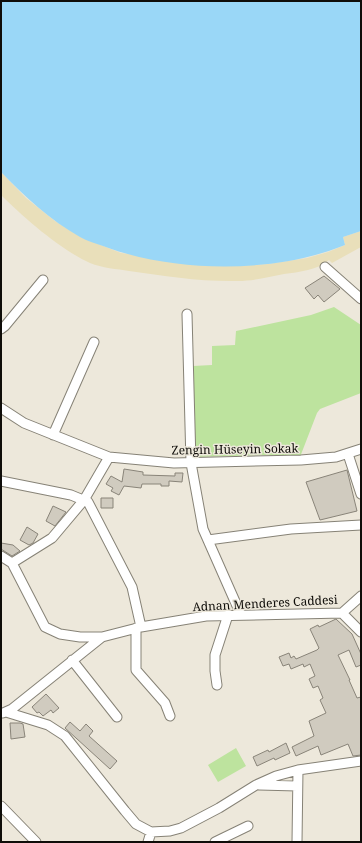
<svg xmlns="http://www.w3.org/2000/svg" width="362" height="843" font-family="'Noto Serif',serif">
  <rect width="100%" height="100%" fill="#ede8db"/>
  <path fill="#bde39e" d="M334 307 361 325V393L320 409 317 413 300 457 263 455 194 457 193 366 212 365V346L235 345 236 331 311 315Z
    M236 748 246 766 218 782 208 765Z"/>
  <path fill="#e9dfba" d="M1 172 26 198 55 221 81 237 121 253 232 266 268 264 307 258 328 252 345 245 343 237 361 231V247L332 263 329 260C318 270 299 272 284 274 269 277 253 281 238 281 202 282 165 276 129 271 117 269 102 268 90 263 61 250 24 218 1 195Z"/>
  <path fill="#9ad7f7" d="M1 1H361V231L343 237 345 245C275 274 174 273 103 246 95 243 87 241 80 237 50 220 25 197 1 172Z"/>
  <path fill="#d0cbbf" stroke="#898479" d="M324 276 340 289 324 302 318 295 314 299 305 288Z
    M124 469 143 472V475L175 476V473H183L182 482 169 481V486H161V484H142L141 488 124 486 119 495 111 491 113 488 106 484 111 476 122 482Z
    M347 470 357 511 320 520 306 482Z
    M101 498H113V508H101Z
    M53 506 66 512 55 526 46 521Z
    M27 527 38 534 33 543 29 545 20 540Z
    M1 543 13 545 20 551 12 556 1 549Z
    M336 619 352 634 361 654V665L356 667 349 650 338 655 350 680H349L357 698 361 697V755L353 756 348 744 321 755 318 746 296 756 292 747 314 736 309 721 326 713 320 700 323 698 318 686 313 688 309 679 315 676 310 664 304 667 303 664 291 669 289 664 283 666 279 657 289 653 291 658 294 656 296 659 317 650 319 648 310 629 318 625 319 627Z
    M46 694 59 708 53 713 51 710 43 716 39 712 37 713 32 707Z
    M70 722 80 731 86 724 93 731 89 736 117 761 110 769 65 728Z
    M10 723H20L23 724 25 737 11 739Z
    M286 743 290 753 275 760 274 758 257 766 253 757 268 750 269 752Z"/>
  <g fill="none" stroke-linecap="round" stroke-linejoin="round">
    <defs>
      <path id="minor" d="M325 267 361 299
        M187 314 191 463 203 529 241 615
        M1 329 5 326 43 280
        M1 408 24 423 109 457 174 463 301 460 336 457 361 449
        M53 435 94 342
        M348 454 361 494
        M1 481 71 495 88 502 132 587 141 627
        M208 540 291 529 361 525
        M1 556 12 563 45 627 60 634 80 637H102
        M12 563 52 538 84 500 109 457
        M342 613 361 632
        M136 628V670L165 703 170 716
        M72 660 117 717
        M217 685 215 671V655L228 615
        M6 712 48 725 65 736 125 811 136 824 151 832 170 831 181 828 219 808 256 785 276 776 298 770 361 761
        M3 713 12 709 102 637 141 627 206 616 342 613 361 596
        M259 785 297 786
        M1 806 36 842
        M148 842 151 832
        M215 842 248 826
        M297 842 298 770"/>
    </defs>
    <use href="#minor" stroke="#868276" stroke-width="11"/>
    <use href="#minor" stroke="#fff" stroke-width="9"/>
  </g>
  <g text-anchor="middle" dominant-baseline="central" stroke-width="3" stroke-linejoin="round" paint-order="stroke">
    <g font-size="12" fill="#0f0d09" stroke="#ede8db">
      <text transform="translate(235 449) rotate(-1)">Zengin Hüseyin Sokak</text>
      <text transform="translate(265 603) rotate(-3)">Adnan Menderes Caddesi</text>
    </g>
  </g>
  <rect width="362" height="843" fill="none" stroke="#0f0d09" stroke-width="4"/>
</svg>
